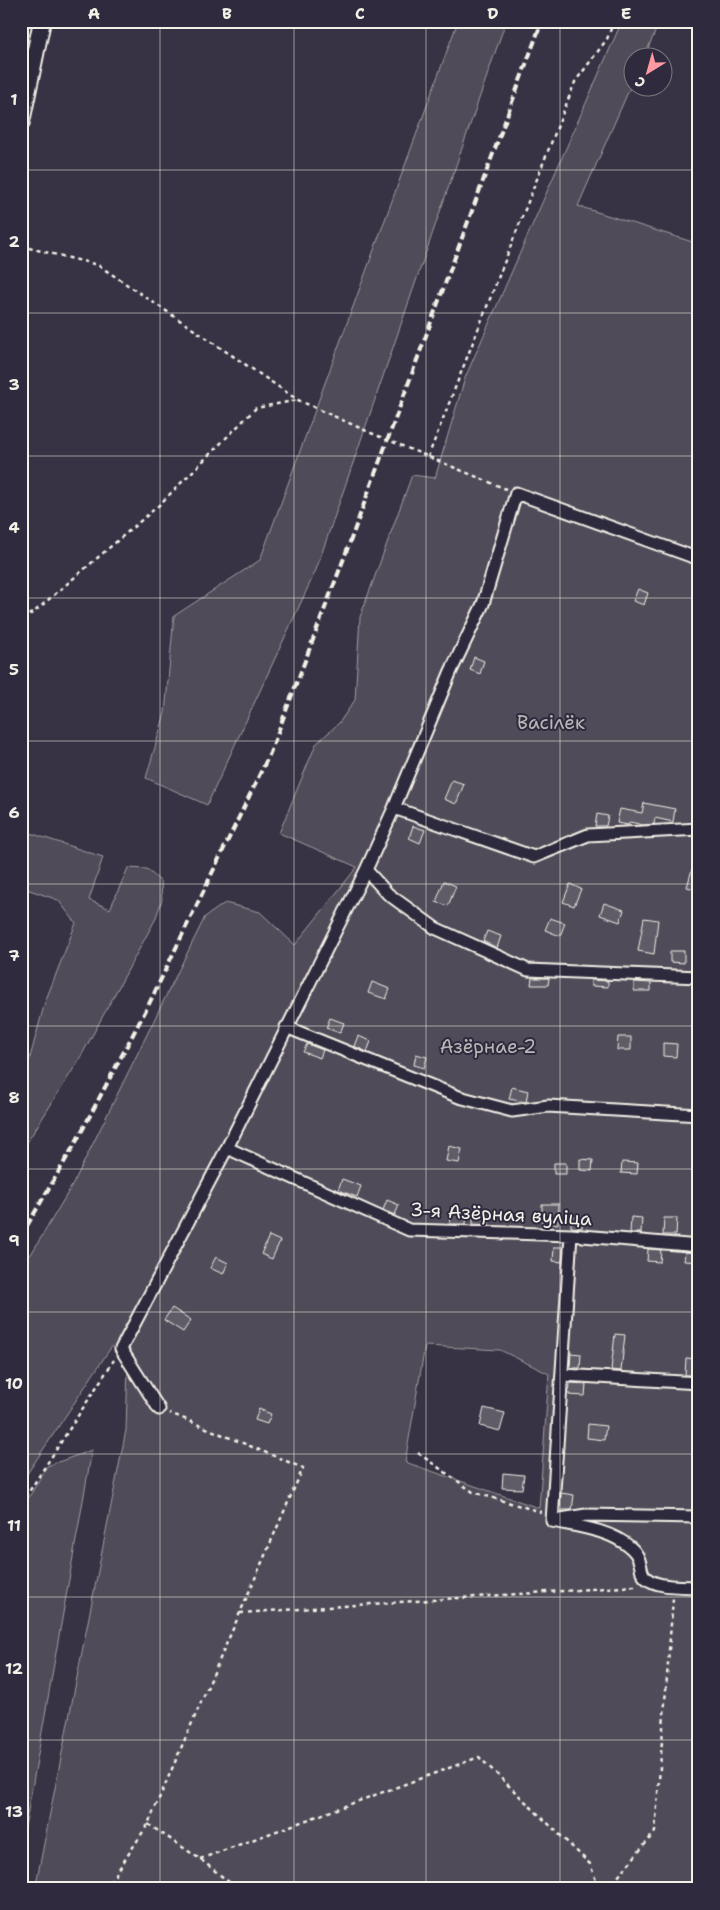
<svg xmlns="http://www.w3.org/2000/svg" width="720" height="1910" font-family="'Shantell Sans',sans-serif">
  <rect width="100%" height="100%" fill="#373244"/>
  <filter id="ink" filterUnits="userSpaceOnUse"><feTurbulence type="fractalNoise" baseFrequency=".02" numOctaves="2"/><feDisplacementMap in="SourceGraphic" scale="10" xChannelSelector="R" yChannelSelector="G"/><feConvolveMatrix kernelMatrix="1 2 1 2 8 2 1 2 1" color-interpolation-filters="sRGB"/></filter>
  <g filter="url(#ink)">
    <path fill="#504b59" stroke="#a29ea0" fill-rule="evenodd" d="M458 21H506L316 570 207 805 146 778 165 713 174 616 260 560Z
      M622 21H660L644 57 632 58V83L578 206 699 244V1889H35L126 1430 128 1365 112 1346 21 1483V1271L73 1184 205 917 225 903 260 912 295 945 357 867 279 833 316 744 339 723 355 700 360 617 412 475 435 478 465 378ZM425 1346 500 1350 549 1374 539 1508 405 1462Z
      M21 830 103 857 89 900 110 909 128 868 147 869 161 882 162 900 155 920 79 1060 21 1152V1081L25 1076 45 1002 76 923 58 900 21 887Z
      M92 1450 21 1850V1511L47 1466Z"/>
    <path fill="#5f5c67" stroke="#f4f1e8" d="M638 589 648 593 644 605 633 601Z
      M474 657 484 661 480 674 470 670Z
      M452 780 464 784 456 804 444 799Z
      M644 803 675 809 673 822 655 818 654 824 643 825 630 822 628 825 617 823 620 809 642 813Z
      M597 814 608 816 606 826H595Z
      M413 826 425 830 420 843 409 838Z
      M696 855 699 856V890L687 887Z
      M444 881 456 886 448 906 436 902Z
      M570 884 581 889 574 906 563 902Z
      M604 903 624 910 620 922 600 915Z
      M550 918 565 923 560 936 545 930Z
      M644 918 658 920 654 954 638 951Z
      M487 931 501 936 497 948 483 941Z
      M670 951H684V963L670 962Z
      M532 978H549L548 985H531Z
      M591 980 608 981V987L591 986Z
      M372 982 390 989 386 999 368 993Z
      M634 982 651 983V991H634Z
      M330 1018 344 1023 340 1033 326 1028Z
      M358 1036 371 1041 367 1052 354 1046Z
      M618 1037H631V1050H617Z
      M663 1043 677 1044 676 1057 663 1056Z
      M307 1044 323 1050 320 1058 303 1052Z
      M416 1054 427 1057 424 1068 414 1065Z
      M512 1087 528 1091 526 1102 509 1099Z
      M449 1146 462 1149 459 1163 446 1161Z
      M580 1159 593 1160 592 1171 580 1170Z
      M622 1162 638 1163 637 1174 621 1173Z
      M554 1163H566V1174H554Z
      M342 1179 361 1186 357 1197 338 1190Z
      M387 1200 399 1205 395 1215 383 1210Z
      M542 1204H559L558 1224 542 1223Z
      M451 1213 467 1214 466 1224H450Z
      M473 1216H489V1225L473 1224Z
      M571 1217H583L582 1228 571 1227Z
      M631 1217 642 1218 641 1233H630Z
      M664 1218H677L676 1235H663Z
      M269 1236 280 1241 272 1259 261 1254Z
      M554 1247H563L562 1262 553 1261Z
      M648 1249 661 1250 660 1262 647 1261Z
      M685 1252 699 1253V1262L684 1261Z
      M216 1257 228 1263 223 1274 210 1268Z
      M172 1308 191 1320 183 1332 164 1320Z
      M615 1334 625 1335 621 1371 611 1370Z
      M571 1353 581 1354 580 1368H570Z
      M686 1358 699 1359 698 1375H685Z
      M570 1383 586 1384 585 1396 569 1395Z
      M484 1408 505 1413 500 1431 480 1426Z
      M259 1409 271 1414 267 1424 255 1420Z
      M588 1424 606 1426 604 1440 587 1438Z
      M503 1473 524 1475 522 1489 502 1488Z
      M561 1493 574 1495 572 1510H560Z"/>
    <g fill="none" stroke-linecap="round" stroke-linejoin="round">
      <defs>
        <path id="street" d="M394 808 534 857 588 835 699 829
          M366 870 388 894 435 928 528 970 699 977
          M286 1027 459 1097 512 1111 548 1106 699 1115
          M227 1148 409 1230 571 1235 699 1246
          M563 1375 699 1383
          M159 1409 121 1349 227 1148 366 870 394 808 451 671 483 604 516 493 699 559
          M561 1519 586 1515 699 1517
          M552 1521 571 1235
          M552 1521C577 1526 611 1530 631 1548 639 1555 640 1563 642 1572 648 1589 684 1586 699 1587"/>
        <path id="secondary" d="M21 122 42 21"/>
      </defs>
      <use href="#street" stroke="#f4f1e8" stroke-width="15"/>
      <use href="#secondary" stroke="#f4f1e8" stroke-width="20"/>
      <path stroke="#f4f1e8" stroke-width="2.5" stroke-dasharray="4 4" stroke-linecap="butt" d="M21 246 98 265 298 400 371 433 506 489
        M428 457 575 82 607 39 614 21
        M21 617 33 613 158 506 256 408 298 400
        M418 1453 473 1492 541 1512
        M21 1504 114 1360
        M240 1613 636 1586
        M148 1824 200 1859 238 1889
        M200 1859 479 1757 590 1864 599 1889
        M106 1889 148 1824 303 1468 170 1413
        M608 1889 655 1832 673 1598"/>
      <use href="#street" stroke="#2f2a3d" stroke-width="11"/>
      <use href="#secondary" stroke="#2f2a3d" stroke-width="16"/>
      <path stroke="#f4f1e8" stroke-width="4" stroke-dasharray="8 4" stroke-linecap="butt" d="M21 1236 76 1142 148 1006 270 753 344 558 542 21"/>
    </g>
  </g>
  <path fill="none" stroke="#f4f1e8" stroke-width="1" stroke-opacity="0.55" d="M160 21V1889M294 21V1889M426 21V1889M560 21V1889M21 170H699M21 313H699M21 456H699M21 598H699M21 741H699M21 884H699M21 1026H699M21 1169H699M21 1312H699M21 1454H699M21 1597H699M21 1740H699"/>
  <g text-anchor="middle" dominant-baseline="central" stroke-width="4" stroke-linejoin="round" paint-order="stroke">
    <g font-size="19" fill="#bbb7b6" stroke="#2f2a3d">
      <text x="551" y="722">Васілёк</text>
      <text x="488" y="1046">Азёрнае-2</text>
    </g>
    <g font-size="19" fill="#f4f1e8" stroke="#2f2a3d">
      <text transform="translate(501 1214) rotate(3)">3-я Азёрная вуліца</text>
    </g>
  </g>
  <rect width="720" height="1910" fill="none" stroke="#2f2a3d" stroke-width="55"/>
  <g transform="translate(648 72) rotate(217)"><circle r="24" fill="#2f2a3d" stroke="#7e7a81"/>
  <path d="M0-4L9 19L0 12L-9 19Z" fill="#ff9aa2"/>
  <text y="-8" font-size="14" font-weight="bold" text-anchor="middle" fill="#f4f1e8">С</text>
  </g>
  <rect x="28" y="28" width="664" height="1854" fill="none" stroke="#f4f1e8" stroke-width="2"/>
  <g font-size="16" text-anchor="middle" font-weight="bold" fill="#f4f1e8">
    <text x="94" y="19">A</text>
    <text x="227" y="19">B</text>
    <text x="360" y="19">C</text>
    <text x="493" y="19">D</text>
    <text x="626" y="19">E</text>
    <text x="14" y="105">1</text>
    <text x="14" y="247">2</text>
    <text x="14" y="390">3</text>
    <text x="14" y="533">4</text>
    <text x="14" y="675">5</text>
    <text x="14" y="818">6</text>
    <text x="14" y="961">7</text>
    <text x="14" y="1103">8</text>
    <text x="14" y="1246">9</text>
    <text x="14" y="1389">10</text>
    <text x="14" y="1531">11</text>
    <text x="14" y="1674">12</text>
    <text x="14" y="1817">13</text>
  </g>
</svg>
